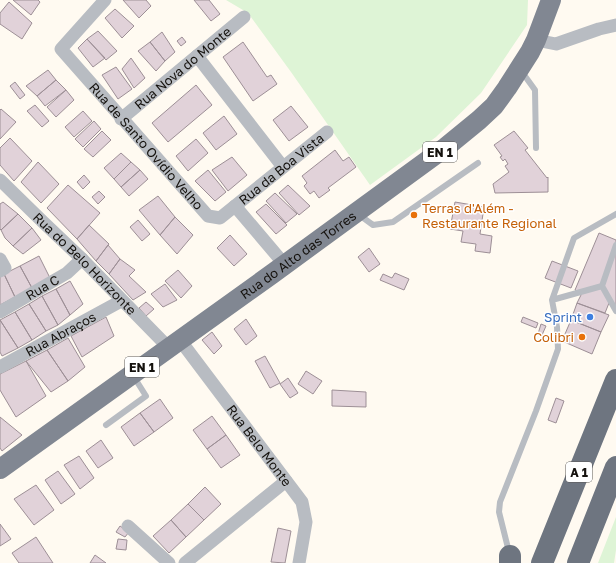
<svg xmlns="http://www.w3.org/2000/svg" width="616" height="563" font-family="'Golos Text',sans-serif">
  <rect width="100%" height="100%" fill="#fffaf1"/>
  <path fill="#def4d6" d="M226 0H528L527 25 481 93 436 137 370 185 291 72 248 13Z
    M616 517V550L614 563H598Z"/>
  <path fill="#e1d2d9" stroke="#9d8f96" d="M13 0H38L40 2 31 15Z
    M123 0H146L151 6 139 18Z
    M194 0H209L220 14 211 21Z
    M9 2 32 23 22 39 0 24V13Z
    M115 9 134 26 122 38 105 18Z
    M98 31 117 51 106 60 87 39Z
    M162 32 175 52 165 61 150 42Z
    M182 37 186 42 181 46 177 41Z
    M87 39 105 58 93 67 78 48Z
    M150 42 165 61 156 71 138 51Z
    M243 42 267 77 271 75 277 84 253 101 223 57Z
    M131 58 145 78 134 88 122 69Z
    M116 67 132 89 118 99 102 75Z
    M48 70 56 80 37 96 26 86Z
    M56 80 66 90 45 106 37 96Z
    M15 82 25 95 20 99 10 86Z
    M196 85 212 105 168 142 152 123Z
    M66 90 74 100 56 117 47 107Z
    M35 105 49 121 42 127 27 111Z
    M291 106 308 127 289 141 273 120Z
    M1 109 16 122 0 139V110Z
    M83 111 92 121 74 137 65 127Z
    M224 116 237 134 216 150 203 133Z
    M94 121 101 129 83 147 75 139Z
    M102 131 111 140 93 157 84 149Z
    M514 131 528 148 525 150 547 178 548 177V192L495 193 493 184 509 172 505 166 508 164 505 159 503 161 500 157 502 156 494 145Z
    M10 138 32 161 14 181 0 165V148Z
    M196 139 208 153 188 171 176 156Z
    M335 150 343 161 349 157 356 167 328 188 330 190 319 198 314 191 310 194 304 186 307 183 302 176Z
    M121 153 131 162 114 179 104 168Z
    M232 157 247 175 228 191 212 170Z
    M38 162 59 184 41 203 21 182Z
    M131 162 140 170 121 187 114 179Z
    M140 170 148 179 129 196 121 187Z
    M208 170 226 192 215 201 195 181Z
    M84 175 90 182 83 189 77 182Z
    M68 185 100 213 77 239 47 208Z
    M288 185 310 206 299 215 279 193Z
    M99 191 105 197 98 204 92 197Z
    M275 193 297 214 286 223 266 201Z
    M158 196 175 217 160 235 139 210Z
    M3 202 18 214 1 230 0 229V204Z
    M455 202 484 207 480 234 492 236 490 253 475 251 476 244 461 242 463 231 450 229Z
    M266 204 287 225 276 234 256 212Z
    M18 214 32 228 13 246 5 238 1 230Z
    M175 217 193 235 177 254 160 235Z
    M138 220 150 234 142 241 130 227Z
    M89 225 109 244 96 261 77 239Z
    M32 228 41 240 23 254 13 246Z
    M599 233 616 240V306L609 303 605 313 577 303 582 293 575 290Z
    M230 235 247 254 234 266 217 248Z
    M108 245 120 259 109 274 96 261Z
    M369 248 380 264 369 272 358 257Z
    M39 256 50 278 32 288 20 266Z
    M120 259 135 270 129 276 146 292 133 300 109 274Z
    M552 261 578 271 571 288 545 278Z
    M20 266 32 288 15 297 4 274Z
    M178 270 192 286 181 298 165 281Z
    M395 273 409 279 404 290 380 280 383 274 392 278Z
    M4 274 15 297 0 305V275Z
    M70 281 83 304 70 315 56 289Z
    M165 284 177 300 163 307 151 294Z
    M56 289 70 315 58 325 42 296Z
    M42 296 58 325 46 331 29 304Z
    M146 302 154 309 146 316 139 308Z
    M577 303 609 315 601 332 571 320Z
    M29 304 46 331 32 340 15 312Z
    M15 312 32 340 18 348 0 320Z
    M106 317 114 336 82 357 71 336Z
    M523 317 538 323 536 328 521 322Z
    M246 319 257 336 246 345 234 329Z
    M0 320 18 348 2 356 0 352Z
    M571 320 601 332 592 354 562 341Z
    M541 324 546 326 542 335 538 334Z
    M212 332 222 346 214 354 202 340Z
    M68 338 85 367 68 381 47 350Z
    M47 350 68 381 51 392 26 361Z
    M265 356 280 383 270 388 255 361Z
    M26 361 46 396 16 417 0 390V374Z
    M306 371 322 381 313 394 298 384Z
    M288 378 298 393 290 398 280 384Z
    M332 390 366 392V407L332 406Z
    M556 398 564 401 556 423 548 420Z
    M160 399 173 418 154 432 140 413Z
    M140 413 154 432 134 446 121 427Z
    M212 416 226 435 207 449 193 430Z
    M0 417 22 435 2 451 0 448Z
    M226 435 240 455 221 468 207 449Z
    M101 440 113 458 98 468 86 451Z
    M79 456 94 478 80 489 64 465Z
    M58 471 75 494 61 504 45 480Z
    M36 485 54 510 34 525 14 499Z
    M205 487 221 504 204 520 188 504Z
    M188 504 204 520 186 537 171 520Z
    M171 520 186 537 169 553 153 536Z
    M0 524 11 539 0 546Z
    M120 526 129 532 125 537 116 532Z
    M278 528 291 531 285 563 271 562Z
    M36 537 53 563H19L12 553Z
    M118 539 127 540 126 550 116 549Z
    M95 555 106 563H90Z"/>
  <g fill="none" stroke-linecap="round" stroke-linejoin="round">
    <path stroke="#b8bcc2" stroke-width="6" d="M522 72 535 90 536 148
      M358 214 373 225 393 222 478 163
      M602 286 616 311
      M552 300 602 286 616 245
      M106 425 146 396 134 377
      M509 552 499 512 500 502 536 411 558 349 557 327 552 300 574 238 616 214"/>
    <g stroke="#b8bcc2" stroke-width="13">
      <path id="s1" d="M105 0 61 49 208 216 220 218 327 132"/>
      <path d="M536 40 556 44 599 29 616 25"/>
      <path d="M197 56 283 167"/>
      <path id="s2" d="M121 119 244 17"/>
      <path id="s3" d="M0 180 43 222 82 259 169 348"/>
      <path d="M235 206 285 265"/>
      <path d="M0 259 5 268 0 271"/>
      <path id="s4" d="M0 312 67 273 82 259"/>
      <path id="s5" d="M180 340 302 502 306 522 299 563"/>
      <path id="s6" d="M0 367 121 301"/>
      <path d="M128 526 169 563"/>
      <path d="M185 563 286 481"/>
    </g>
    <path stroke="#818792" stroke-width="20" id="s7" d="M0 469 272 274 446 147 479 120 494 106 507 88 530 52 536 40 551 0"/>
    <path stroke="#6e7580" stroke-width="22" d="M510 563V556
      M542 563 616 380
      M578 563 616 467"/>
  </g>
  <g fill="#e8710a" stroke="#fff" stroke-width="1.5">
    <circle cx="414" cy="215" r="4"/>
    <circle cx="582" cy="337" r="4"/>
  </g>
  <circle fill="#3f7fe0" stroke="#fff" stroke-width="1.5" cx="590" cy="317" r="4"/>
  <g text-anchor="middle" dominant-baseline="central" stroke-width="3" stroke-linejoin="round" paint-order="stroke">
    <g fill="#fff" stroke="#5b5956" stroke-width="1">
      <rect x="423" y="142" width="34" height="20" rx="3"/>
      <rect x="125" y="357" width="34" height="20" rx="3"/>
      <rect x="566" y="462" width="26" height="20" rx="3"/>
    </g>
    <g font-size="12" font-weight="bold" fill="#15120e">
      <text x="440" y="152">EN 1</text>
      <text x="142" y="367">EN 1</text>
      <text x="579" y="472">A 1</text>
    </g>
    <g font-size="13" fill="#15120e" stroke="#fff">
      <text stroke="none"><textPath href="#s2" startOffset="80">Rua Nova do Monte</textPath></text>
      <text stroke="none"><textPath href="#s1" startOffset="195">Rua de Santo Ovídio Velho</textPath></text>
      <text stroke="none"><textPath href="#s1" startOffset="379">Rua da Boa Vista</textPath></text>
      <text stroke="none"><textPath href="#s7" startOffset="367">Rua do Alto das Torres</textPath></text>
      <text stroke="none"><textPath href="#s3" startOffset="119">Rua do Belo Horizonte</textPath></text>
      <text stroke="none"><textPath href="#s4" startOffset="49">Rua C</textPath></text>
      <text stroke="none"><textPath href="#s6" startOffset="69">Rua Abraços</textPath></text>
      <text stroke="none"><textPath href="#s5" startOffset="132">Rua Belo Monte</textPath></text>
    </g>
    <g font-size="13" fill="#c56008" stroke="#fff" text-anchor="start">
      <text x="422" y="208">Terras d'Além -<tspan x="422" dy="15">Restaurante Regional</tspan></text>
      <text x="574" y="337" text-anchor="end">Colibri</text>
    </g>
    <g font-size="13" fill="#366cbe" stroke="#fff" text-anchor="end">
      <text x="582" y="317">Sprint</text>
    </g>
  </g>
</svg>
